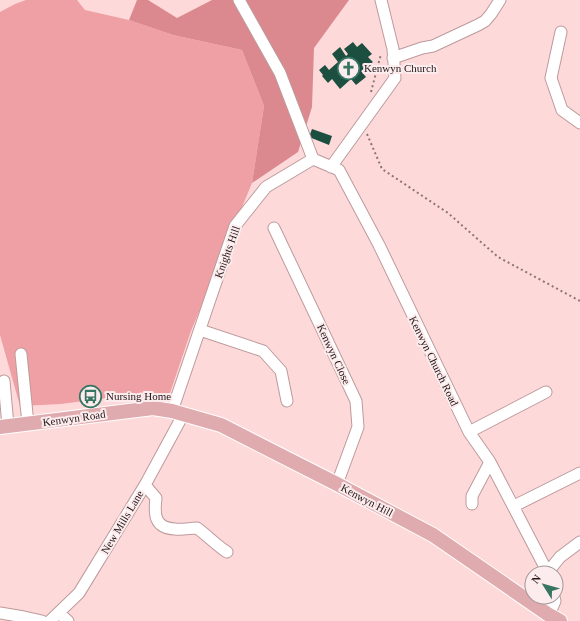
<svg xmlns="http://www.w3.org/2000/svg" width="580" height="621" font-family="Georgia,serif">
  <rect width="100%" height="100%" fill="#fed9da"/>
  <path fill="#efa0a5" d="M26 0H77L85 10 129 20 173 35 242 50 264 106 252 183 191 331 170 393 115 397 61 404 20 406 0 335V12L15 4Z"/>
  <path fill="#db898e" d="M137 0H148L177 18 212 0H349L314 48 312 107 298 152 252 183 264 106 242 50 173 35 129 20Z"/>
  <path fill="#1c4f40" d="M353 42 357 47 362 43 372 54 368 57 373 62 361 71 366 77 356 85 351 79 340 89 332 79 328 83 322 76 323 75 319 70 325 65 329 70 338 62 332 54 340 47 346 56 348 54 344 49Z
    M312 129 332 136 329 145 309 137Z"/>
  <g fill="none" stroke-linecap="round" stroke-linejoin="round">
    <defs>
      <path id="minor" d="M239 0 280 73 313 159
        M561 32 551 78 562 110 580 123
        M393 58 422 48 433 46 478 25 485 21 491 14 500 0
        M313 159 339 170 379 245 469 432 490 462 548 573
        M331 167 395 78 393 49 381 0
        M274 228 356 401 358 427 337 484
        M200 330 263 351 281 371 287 401
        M21 354 28 424
        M4 381 8 426
        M172 411 235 226 266 187 313 159
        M469 432 546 392
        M145 485 156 498C154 514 154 528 175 529 183 530 190 528 197 528 208 536 216 545 227 552
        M472 504V496L490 462
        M514 506 580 473
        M548 572 560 557 580 542
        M0 613 24 617 42 621
        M59 613 68 621
        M549 615 555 601 554 597
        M50 621 79 593 145 485 183 415"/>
      <path id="major" d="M0 427 153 408 172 411 221 425 337 484 433 535 549 615 560 621"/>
    </defs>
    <use href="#minor" stroke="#bd9a9c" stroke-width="13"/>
    <use href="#major" stroke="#fff" stroke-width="16"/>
    <path stroke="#8c7475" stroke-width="2" stroke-dasharray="2 3" stroke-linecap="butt" d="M371 92 381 54
      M367 134 382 169 448 213 498 257 580 301"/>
    <use href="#minor" stroke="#fff" stroke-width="11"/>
    <use href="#major" stroke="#e0abaf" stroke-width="14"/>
  </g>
  <defs>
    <symbol id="church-ring" viewBox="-11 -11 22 22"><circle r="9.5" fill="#fceced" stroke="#367562" stroke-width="1.5"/><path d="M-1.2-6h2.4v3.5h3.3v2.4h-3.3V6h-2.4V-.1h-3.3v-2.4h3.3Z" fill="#367562"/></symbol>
    <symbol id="bus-ring" viewBox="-11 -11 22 22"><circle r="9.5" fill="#fceced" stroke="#367562" stroke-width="1.5"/><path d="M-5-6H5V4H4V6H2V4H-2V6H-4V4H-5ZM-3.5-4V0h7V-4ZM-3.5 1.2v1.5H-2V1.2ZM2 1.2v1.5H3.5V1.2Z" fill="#367562"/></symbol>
  </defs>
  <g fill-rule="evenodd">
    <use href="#church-ring" x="336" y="56" width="25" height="25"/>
    <use href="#bus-ring" x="78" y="384" width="25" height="25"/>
  </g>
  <g text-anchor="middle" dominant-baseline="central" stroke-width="4" stroke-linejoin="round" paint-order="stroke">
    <g font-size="11" fill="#231617" stroke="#fceced" text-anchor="start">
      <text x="364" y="68">Kenwyn Church</text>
      <text x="106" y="396">Nursing Home</text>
    </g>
    <g font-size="11" fill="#231617" stroke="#fceced">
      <text transform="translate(227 252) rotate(-70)">Knights Hill</text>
      <text transform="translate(334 354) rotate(65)">Kenwyn Close</text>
      <text transform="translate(434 361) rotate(64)">Kenwyn Church Road</text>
      <text transform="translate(74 418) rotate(-8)">Kenwyn Road</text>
      <text transform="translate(367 500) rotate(28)">Kenwyn Hill</text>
      <text transform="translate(122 522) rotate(-59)">New Mills Lane</text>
    </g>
  </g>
  <g transform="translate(544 585) rotate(307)"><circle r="19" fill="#fceced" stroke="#a59697"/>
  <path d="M0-3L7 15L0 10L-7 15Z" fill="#367562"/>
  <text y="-6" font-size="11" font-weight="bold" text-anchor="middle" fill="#231617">N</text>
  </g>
</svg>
